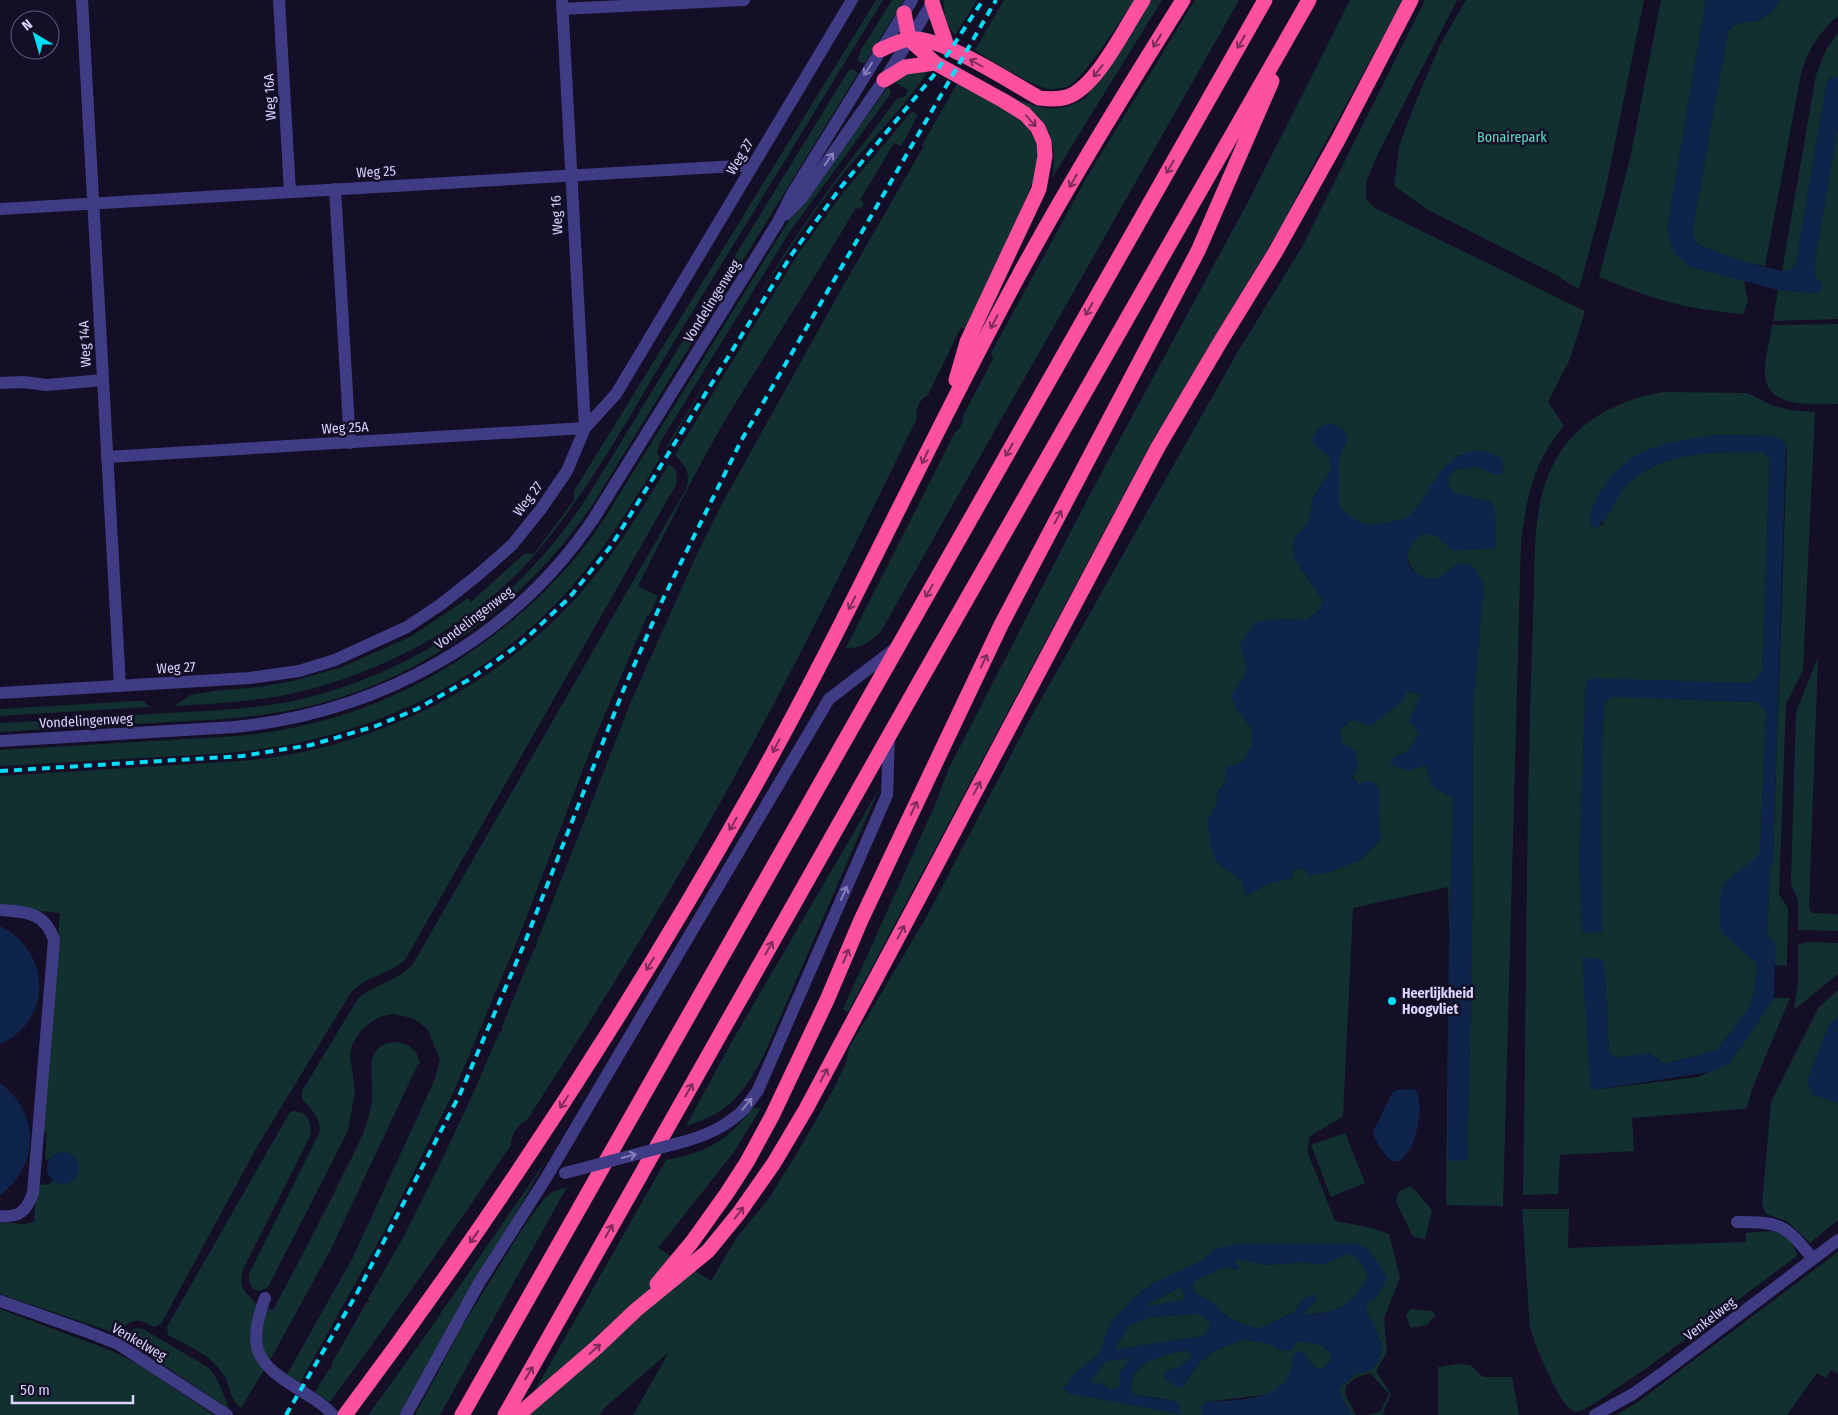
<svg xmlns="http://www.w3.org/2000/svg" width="1838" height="1415" font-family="'Fira Sans Condensed',sans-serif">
  <rect width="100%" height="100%" fill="#140f26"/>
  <path fill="#12302f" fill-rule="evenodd" d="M876 0H883C816 109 750 218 683 327 639 399 596 480 543 545 479 624 378 677 280 696 245 702 210 704 174 706L190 695 214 691 259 687 293 681 342 667 412 636 468 598 471 602 525 553 534 554 574 500V491Z
    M892 0H904L865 63H861L858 60 861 50Z
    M944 0H977L955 35C946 26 943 13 944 0Z
    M1004 0H1134C1124 16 1083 79 1069 86 1064 88 1056 89 1050 89 1034 87 991 61 975 50Z
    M1150 0H1162L1052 178C1055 159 1056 137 1041 121 1033 111 1019 104 1009 96 1038 107 1058 117 1086 97Z
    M1195 0H1239L880 633C869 642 861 649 846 648L955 432C960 430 964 421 963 416L994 357 990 355 1087 177Z
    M1350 0H1403L1305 180 1285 220 1149 447 848 1012 843 1009 935 805 949 768 1089 496 1249 200Z
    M1425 0H1457L1379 152 1366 182V199L1375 208 1585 311 1570 359 1548 402 1564 426C1533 462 1527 496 1521 542L1503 1206 1446 1205 1449 924 1448 887 1353 908 1343 1117 1310 1136 1307 1151 1335 1221 1368 1227 1389 1234 1400 1278 1384 1318 1387 1352 1376 1371 1391 1394 1383 1413 1385 1415H1367L1380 1412 1389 1394 1370 1373 1355 1378 1346 1386 1345 1394 1356 1415H1351L1340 1393V1387L1355 1374 1368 1371 1381 1343 1365 1307 1386 1277 1359 1244H1237L1215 1249 1201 1261 1153 1283 1134 1298 1110 1323 1099 1355 1078 1370 1064 1388 1068 1393 1180 1414V1406L1166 1399 1133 1395 1130 1389C1132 1385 1132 1377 1135 1374 1145 1358 1170 1354 1187 1350L1191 1356C1182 1367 1177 1368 1164 1372L1183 1386 1200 1362 1216 1350 1245 1339C1252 1341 1258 1342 1265 1343 1276 1345 1279 1354 1292 1350L1297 1341C1311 1343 1324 1342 1331 1355L1329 1363 1324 1368H1315L1302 1351 1293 1356 1292 1370 1283 1384 1271 1394 1205 1402 1202 1415H1258H633L669 1352 603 1409 600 1415H521L666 1160C707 1152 727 1142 752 1108H761L734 1152 658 1248 711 1281 737 1237 767 1201 796 1155 833 1090 846 1063 849 1048 928 914 1026 726 1237 353 1302 247ZM1348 439 1339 457V506L1350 518 1363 524 1377 526 1410 516 1459 455 1502 459 1503 474 1498 475 1477 467 1456 469 1448 477 1450 488 1455 493 1491 502 1453 551 1437 536 1423 533C1418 537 1412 541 1409 547 1404 558 1411 571 1422 577 1426 579 1433 578 1438 579L1459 563 1484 584 1473 705 1472 949 1467 1161H1448L1449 955 1453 798 1431 785 1425 765 1394 757 1407 752 1419 733 1421 695 1406 691 1352 720 1340 729C1342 747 1346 770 1358 784L1362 859 1326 873 1307 876 1305 868 1292 870 1293 878 1267 884 1246 896 1242 881 1216 861 1208 818 1217 803 1218 791 1242 762 1252 746V729L1235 707 1247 671 1279 619 1305 620 1320 610 1323 600 1294 558 1293 540 1308 523 1313 498 1331 469 1329 455 1317 448Z
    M1466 0H1644L1605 192 1579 289 1547 270 1430 211 1394 186 1399 146 1416 101 1440 45Z
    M1661 0H1706L1667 228 1691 267 1744 281 1748 301 1743 314C1724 312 1704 310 1685 306 1655 299 1628 289 1599 277L1630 159Z
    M1780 0H1838V16C1819 32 1808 50 1801 74L1765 266 1738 260 1697 244 1692 233 1728 31 1738 23 1757 21 1773 11Z
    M1838 33V77H1832L1827 82 1796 262C1794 269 1789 271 1782 271L1816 75 1826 50Z
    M853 69 858 73 593 504C524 605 422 681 301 708 257 718 213 720 169 722 113 725 56 729 0 732V723C55 720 111 717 166 713 210 711 255 709 298 700 388 679 475 631 537 562 555 543 571 521 586 499L847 73 849 70Z
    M929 70C901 112 863 147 832 188 773 269 719 361 667 449L666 448 674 434 788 248 831 186 897 99 905 96 908 90 893 81 912 71Z
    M958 82 1022 118 1033 133 1038 149V163L1034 179 1003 251 965 329 961 327 928 395C920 399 915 408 917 418 853 550 788 682 716 810 657 915 593 1018 527 1120 518 1124 510 1136 511 1145 453 1232 392 1318 330 1402L315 1392 329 1369 330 1370 332 1367 331 1365 366 1303 370 1301 368 1299 405 1234 438 1168 471 1098 500 1031H502V1026L534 949 536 948V944L632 699 697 554 724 500 838 295 923 147 922 145Z
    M888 87 891 92 889 96 789 233 659 444 657 452 660 458C631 505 602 554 564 595 486 680 375 734 261 749 227 754 193 755 160 757 106 760 53 763 0 766V750L237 736C371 725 492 657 577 556 591 539 603 521 614 503L788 222Z
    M912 111 918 115 901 146 894 143 860 200 864 203 861 209 856 208C818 272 778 335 738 399 701 459 670 523 638 586L658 596 649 616H647L599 728 518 939 454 1091 387 1226 300 1383 286 1376 352 1259 434 1081 440 1060 428 1030 420 1023 412 1018 394 1014 383 1016 374 1020 362 1029 352 1045 350 1056 355 1091 348 1131 268 1287C260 1293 254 1292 249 1283V1274L320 1131C319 1117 312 1109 302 1099V1091L357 1000C373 983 397 983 413 964L686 489C692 475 685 465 675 455L798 254 842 194Z
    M1838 126V319L1773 321 1778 290 1817 293 1822 284 1815 276 1814 265Z
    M1838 324V404C1815 404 1768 409 1765 376 1764 360 1770 341 1772 325Z
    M1663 392 1747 393 1771 405 1789 410 1815 412 1803 670 1786 704 1779 894 1788 908 1787 966 1774 965 1775 941 1767 936 1770 870 1773 860 1787 449 1772 436 1717 435 1683 440 1649 449 1633 458 1614 474 1590 516 1591 526 1602 525C1609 512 1615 497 1626 486 1660 450 1717 452 1763 452L1770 458 1762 672 1751 683 1586 681 1579 862 1582 932H1602L1601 813 1603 706 1607 700 1612 697 1757 702 1766 712 1760 852 1756 859 1726 882 1757 964 1754 994 1747 1011 1717 1050 1664 1064 1649 1053 1616 1058 1609 1053 1605 976 1593 1090 1698 1077 1729 1064 1774 998H1790L1752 1089 1747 1107 1743 1109 1632 1118 1634 1151 1560 1155 1558 1194 1523 1195C1526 1023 1526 851 1531 679 1532 648 1533 617 1534 587 1535 547 1534 504 1552 467 1573 422 1617 400 1663 392Z
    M669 464 676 470 677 483 405 960C388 975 364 976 350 994L257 1147 161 1324 154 1327C130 1312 132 1327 112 1332L0 1294V1222L24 1224 34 1222 37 1184 48 1185 53 1180 56 1182 50 1157 49 1160 45 1159 47 1133 42 1132 60 913 0 907V776L241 761C371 750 498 688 584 589 617 551 643 507 669 464Z
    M1818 657 1809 908 1812 913 1838 914V931L1798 930V900L1791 885 1796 712Z
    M134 701H144L149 707 0 716V709Z
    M879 789 763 1057C743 1094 728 1114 686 1126L731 1043Z
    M1807 942 1838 943V974L1794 1010 1798 983V945Z
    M1838 990V1017L1829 1024 1812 1094 1838 1103V1220L1810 1243 1787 1221 1766 1214 1762 1204 1771 1102 1819 1007Z
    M397 1042C410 1044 418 1051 420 1064H418L330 1251 269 1362C260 1344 256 1326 269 1308L273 1310C296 1267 319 1224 340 1181 349 1162 360 1144 366 1125 369 1117 371 1107 372 1099 374 1076 361 1043 397 1042Z
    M295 1111C308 1114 311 1121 311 1134L243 1269C237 1290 246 1291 257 1305L256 1360 264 1370 241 1408C230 1400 230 1385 223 1374 211 1355 187 1345 168 1335L167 1327 286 1119 290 1112Z
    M1345 1133 1365 1183 1331 1197 1311 1145Z
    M547 1159 400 1415H368L423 1339Z
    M1411 1186 1432 1210 1425 1239 1413 1237 1396 1201 1399 1191Z
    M567 1187 440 1415H415L462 1327 522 1229 545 1198 552 1192Z
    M1522 1209H1569L1568 1248 1746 1242V1233C1771 1231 1789 1225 1797 1256L1644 1370 1589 1407 1576 1412C1573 1410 1569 1408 1567 1406 1555 1393 1535 1345 1530 1328Z
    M1838 1252V1374L1831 1370 1826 1378 1817 1373 1787 1415H1616L1638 1402Z
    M1349 1253 1358 1259 1369 1276C1365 1284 1354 1299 1346 1304 1338 1310 1317 1314 1306 1315L1304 1312 1317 1300H1302L1294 1312 1258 1329 1237 1322 1220 1311 1215 1304 1194 1292 1193 1284 1196 1280 1240 1259 1267 1265 1304 1262 1320 1265Z
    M1180 1287 1185 1297 1183 1300 1146 1308 1148 1304Z
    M0 1309 112 1351 138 1364 214 1415H0Z
    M1410 1309 1433 1311 1435 1315 1427 1325 1411 1328 1406 1315Z
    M1200 1314 1211 1323 1209 1330 1202 1336 1114 1350 1129 1326 1150 1317Z
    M138 1328 143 1329 206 1366C219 1377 223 1393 229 1409L125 1339 133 1329Z
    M1132 1358 1120 1372V1386L1113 1389H1107L1103 1384 1090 1382 1106 1361Z
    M1458 1364 1470 1365 1483 1377H1512L1519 1415H1438V1367Z"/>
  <path fill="#0f244a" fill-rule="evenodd" d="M1706 0H1780L1773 11 1757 21 1738 23 1728 31 1692 233 1697 244 1738 260 1782 271C1789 271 1794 269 1796 262L1827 82 1833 77H1838V126L1814 265 1815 276 1822 284 1821 290 1817 293 1778 290 1691 267 1677 256 1670 243 1667 228Z
    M1334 424 1344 429 1348 439 1339 457V506C1357 525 1369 528 1394 521 1399 519 1407 518 1411 514 1432 492 1437 461 1470 452 1483 448 1492 452 1502 459L1503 474 1498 475 1477 467 1456 469 1448 477 1450 488 1455 493 1491 502 1495 510 1496 548 1453 551 1437 536 1423 533C1407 545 1398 565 1422 576 1426 579 1433 578 1437 579L1459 563 1472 565 1484 584 1473 705 1472 949 1467 1161H1448L1449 955 1453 798 1431 785 1425 765 1408 771 1390 765 1394 757 1407 752 1419 733 1409 720 1421 695 1406 691 1404 700 1371 726 1352 720 1340 729 1342 743 1356 751 1358 769 1352 777 1358 784 1371 780 1379 787 1380 841 1362 859 1326 873 1307 876 1305 868 1292 870 1293 878 1267 884 1246 896 1242 881 1216 861 1210 845 1208 818 1217 803 1218 791 1226 782 1225 767 1242 762 1252 746V729L1235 707 1231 695 1247 671 1240 644 1256 622 1279 619 1305 620 1320 610 1323 600 1294 558 1293 540 1308 523 1313 498 1331 469 1329 455 1317 448 1312 440C1315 428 1321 425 1334 424Z
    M1717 435 1772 436 1781 439 1786 445 1773 860 1770 870 1767 936 1775 941 1774 998 1729 1064 1710 1072 1593 1090 1590 1085 1582 957 1602 959 1605 976 1609 1053 1616 1058 1649 1053 1665 1064 1717 1050 1747 1010 1754 994 1757 964 1721 932C1721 920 1719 898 1722 888 1727 876 1752 865 1760 852L1766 712 1757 702 1613 697 1607 700 1603 706 1601 813 1602 932 1582 933 1579 862 1586 681 1594 678 1751 683 1762 672 1770 459 1763 452C1717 452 1661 450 1626 486 1615 498 1609 522 1595 528 1587 524 1590 516 1592 509 1600 484 1625 458 1649 449 1671 441 1694 438 1717 435Z
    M0 926C51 951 54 1020 0 1044Z
    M1838 1017V1103L1812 1094 1807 1081 1829 1024Z
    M0 1083C40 1112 40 1165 0 1195Z
    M1415 1089C1430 1109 1406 1187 1384 1153 1380 1146 1374 1140 1373 1132L1392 1093 1396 1090Z
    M47 1168a16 16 0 1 1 32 0a16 16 0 1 1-32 0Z
    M1237 1244H1359L1370 1251 1387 1277 1384 1285 1375 1300 1369 1301 1365 1307C1374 1327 1394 1354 1370 1370 1365 1373 1360 1372 1355 1374 1350 1377 1345 1383 1340 1387V1393L1351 1415H1202L1201 1407 1205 1402C1241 1399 1291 1403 1293 1356L1301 1350 1315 1368H1324L1329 1363 1331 1355C1324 1342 1311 1343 1298 1341L1292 1350C1279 1354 1276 1345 1264 1343 1258 1342 1252 1341 1245 1339L1216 1350 1200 1362 1183 1386 1179 1388 1166 1380 1163 1375 1164 1372C1177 1368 1182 1367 1191 1356L1186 1350C1170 1354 1145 1358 1135 1374 1132 1377 1132 1385 1130 1389L1133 1395 1175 1401 1180 1406V1414L1068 1393 1064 1388 1078 1370 1099 1355 1110 1323 1134 1298 1153 1283 1201 1261 1215 1249ZM1349 1253 1358 1259 1369 1276C1365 1284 1353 1299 1346 1304 1338 1310 1317 1315 1307 1315L1304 1312 1317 1300 1314 1294 1302 1300 1294 1312 1258 1329 1237 1322 1220 1311 1215 1304 1194 1292 1193 1285 1196 1280 1225 1267 1237 1270 1239 1269 1235 1261 1240 1259 1267 1265 1304 1262 1320 1265 1330 1262ZM1180 1287 1185 1297 1183 1300 1146 1307 1148 1304ZM1199 1314 1211 1323 1209 1330 1202 1336 1114 1350 1129 1326 1150 1317ZM1131 1358 1120 1372V1386L1113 1389H1107L1104 1384 1090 1382 1106 1361Z"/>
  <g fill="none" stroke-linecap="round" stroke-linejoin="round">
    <path stroke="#3f3b84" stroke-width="12" d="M82 0 120 686
      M279 0 290 192
      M562 9 744 0
      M335 189 350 443
      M0 209 753 165
      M785 215 801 199 884 80 934 0
      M0 383 23 382 47 385 103 380
      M107 457 585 428 562 0
      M0 693 250 678 299 671 335 660 407 627 440 605 478 575 512 545 541 509 567 471 585 428 616 394 852 0
      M0 741 235 727C380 712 512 640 594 518L778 222 792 194 912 0
      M0 910C26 912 45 912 54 940L33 1193C27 1210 20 1218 0 1216
      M675 1144C700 1138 727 1127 744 1109 749 1103 754 1096 758 1090L887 795 889 736
      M1737 1222C1783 1222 1785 1225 1813 1259
      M265 1298C246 1351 257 1364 303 1392 314 1399 324 1404 333 1415
      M0 1301 85 1331 118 1344 227 1415
      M406 1415 479 1283 546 1178 829 699 897 647
      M1595 1415 1633 1394 1665 1371 1838 1240"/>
    <path stroke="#fd51a0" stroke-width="15" d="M932 2 947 46
      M904 13 909 39 935 63 1004 101 1025 114 1038 128 1044 142 1045 156 1039 189 967 342 956 380
      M880 50C889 46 899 41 909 39 938 34 1012 83 1039 98 1049 99 1057 100 1067 97 1097 87 1125 27 1143 0
      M884 80 905 67 935 63
      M657 1284 692 1242 727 1193 747 1162 772 1116 827 1000 861 920 1001 625 1198 251 1272 81
      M345 1415C496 1214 633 1003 756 784 849 618 927 444 1018 277 1069 183 1126 91 1183 0
      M462 1415 1265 0
      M505 1415 920 681 1309 0
      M518 1415 597 1347 636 1310 708 1251 739 1213 774 1163 806 1109 920 896 1158 447 1222 339 1276 251 1338 140 1411 0"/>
    <path stroke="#03defc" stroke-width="4" stroke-dasharray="8 6" stroke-linecap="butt" d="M0 771 242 756 311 745 376 726 417 709 470 679 520 644 569 598 611 546 792 254 841 187 934 75 983 0
      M286 1415 356 1295 460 1094 525 942 623 691 663 599 741 441 996 0"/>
    <path stroke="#3f3b84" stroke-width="12" d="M565 1173 675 1144"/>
  </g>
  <defs><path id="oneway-shaft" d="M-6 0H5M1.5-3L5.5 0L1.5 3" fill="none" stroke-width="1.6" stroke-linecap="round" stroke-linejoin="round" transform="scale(1.25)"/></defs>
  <g stroke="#7d2d5d">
    <use href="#oneway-shaft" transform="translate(1157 41) rotate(122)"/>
    <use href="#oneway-shaft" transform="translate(1241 42) rotate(120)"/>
    <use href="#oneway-shaft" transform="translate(976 63) rotate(-150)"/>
    <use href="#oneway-shaft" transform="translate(1098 71) rotate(128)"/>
    <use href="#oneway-shaft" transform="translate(1031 121) rotate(48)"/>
    <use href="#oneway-shaft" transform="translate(1170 167) rotate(120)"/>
    <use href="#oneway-shaft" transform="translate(1073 181) rotate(120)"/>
    <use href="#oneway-shaft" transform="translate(1089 309) rotate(120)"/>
    <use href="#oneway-shaft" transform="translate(994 322) rotate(118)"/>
    <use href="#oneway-shaft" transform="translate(1009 450) rotate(120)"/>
    <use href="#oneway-shaft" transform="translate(925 457) rotate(116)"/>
    <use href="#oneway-shaft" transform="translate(1058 517) rotate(-62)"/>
    <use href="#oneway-shaft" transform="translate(929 591) rotate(120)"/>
    <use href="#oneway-shaft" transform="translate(852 603) rotate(117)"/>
    <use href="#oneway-shaft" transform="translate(984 661) rotate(-65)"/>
    <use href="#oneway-shaft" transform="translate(776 746) rotate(118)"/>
    <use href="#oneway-shaft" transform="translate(977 788) rotate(-62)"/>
    <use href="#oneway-shaft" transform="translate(914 808) rotate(-65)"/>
    <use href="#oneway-shaft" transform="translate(733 824) rotate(120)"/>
    <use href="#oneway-shaft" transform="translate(901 932) rotate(-62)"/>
    <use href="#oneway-shaft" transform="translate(769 948) rotate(-61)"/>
    <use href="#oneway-shaft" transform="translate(846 956) rotate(-67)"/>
    <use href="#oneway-shaft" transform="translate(650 964) rotate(122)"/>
    <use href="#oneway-shaft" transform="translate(824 1075) rotate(-62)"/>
    <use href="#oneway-shaft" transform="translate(689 1090) rotate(-61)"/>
    <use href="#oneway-shaft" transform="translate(564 1102) rotate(123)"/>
    <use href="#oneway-shaft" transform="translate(739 1213) rotate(-52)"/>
    <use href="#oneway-shaft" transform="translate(609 1231) rotate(-61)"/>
    <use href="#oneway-shaft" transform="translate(474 1237) rotate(125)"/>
    <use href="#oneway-shaft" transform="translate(595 1349) rotate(-42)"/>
    <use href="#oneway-shaft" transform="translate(529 1373) rotate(-60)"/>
  </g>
  <g stroke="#8580bb">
    <use href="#oneway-shaft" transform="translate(868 69) rotate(122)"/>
    <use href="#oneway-shaft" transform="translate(829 159) rotate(-55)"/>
    <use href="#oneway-shaft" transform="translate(844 893) rotate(-67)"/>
    <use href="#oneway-shaft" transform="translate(747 1104) rotate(-51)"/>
    <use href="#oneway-shaft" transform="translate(629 1156) rotate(-15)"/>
  </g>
  <circle fill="#03defc" stroke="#140f26" stroke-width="2" cx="1392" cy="1001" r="5"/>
  <g text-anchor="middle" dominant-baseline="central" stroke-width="5" stroke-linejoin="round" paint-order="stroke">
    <g font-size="14" fill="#dad4ff" stroke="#140f26">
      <text transform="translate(270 97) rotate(-93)">Weg 16A</text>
      <text transform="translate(740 157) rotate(-59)">Weg 27</text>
      <text transform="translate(376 172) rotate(-3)">Weg 25</text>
      <text transform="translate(557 215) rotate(-93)">Weg 16</text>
      <text transform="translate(712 301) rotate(-58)">Vondelingenweg</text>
      <text transform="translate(85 344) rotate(-93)">Weg 14A</text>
      <text transform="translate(345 428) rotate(-3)">Weg 25A</text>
      <text transform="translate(528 499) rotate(-53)">Weg 27</text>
      <text transform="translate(474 618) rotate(-37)">Vondelingenweg</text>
      <text transform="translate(176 668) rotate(-3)">Weg 27</text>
      <text transform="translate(86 721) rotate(-3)">Vondelingenweg</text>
      <text transform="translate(1710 1319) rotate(-38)">Venkelweg</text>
      <text transform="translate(139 1342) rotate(30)">Venkelweg</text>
    </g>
    <g font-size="14" fill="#60dfc2" stroke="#140f26">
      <text x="1512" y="137">Bonairepark</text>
    </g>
    <g font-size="14" font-weight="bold" fill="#dad4ff" stroke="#140f26" text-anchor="start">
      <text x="1402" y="993">Heerlijkheid<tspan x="1402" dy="16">Hoogvliet</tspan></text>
    </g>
  </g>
  <g transform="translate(35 35) rotate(322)"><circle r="24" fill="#140f26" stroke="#635e7d"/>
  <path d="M0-4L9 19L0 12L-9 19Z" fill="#03defc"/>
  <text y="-8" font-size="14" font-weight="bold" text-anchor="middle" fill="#dad4ff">N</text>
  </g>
  <path d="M12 1395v8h121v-8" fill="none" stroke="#dad4ff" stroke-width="2.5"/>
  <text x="20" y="1395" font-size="15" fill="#dad4ff" stroke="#140f26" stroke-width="4" paint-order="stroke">50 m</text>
</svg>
